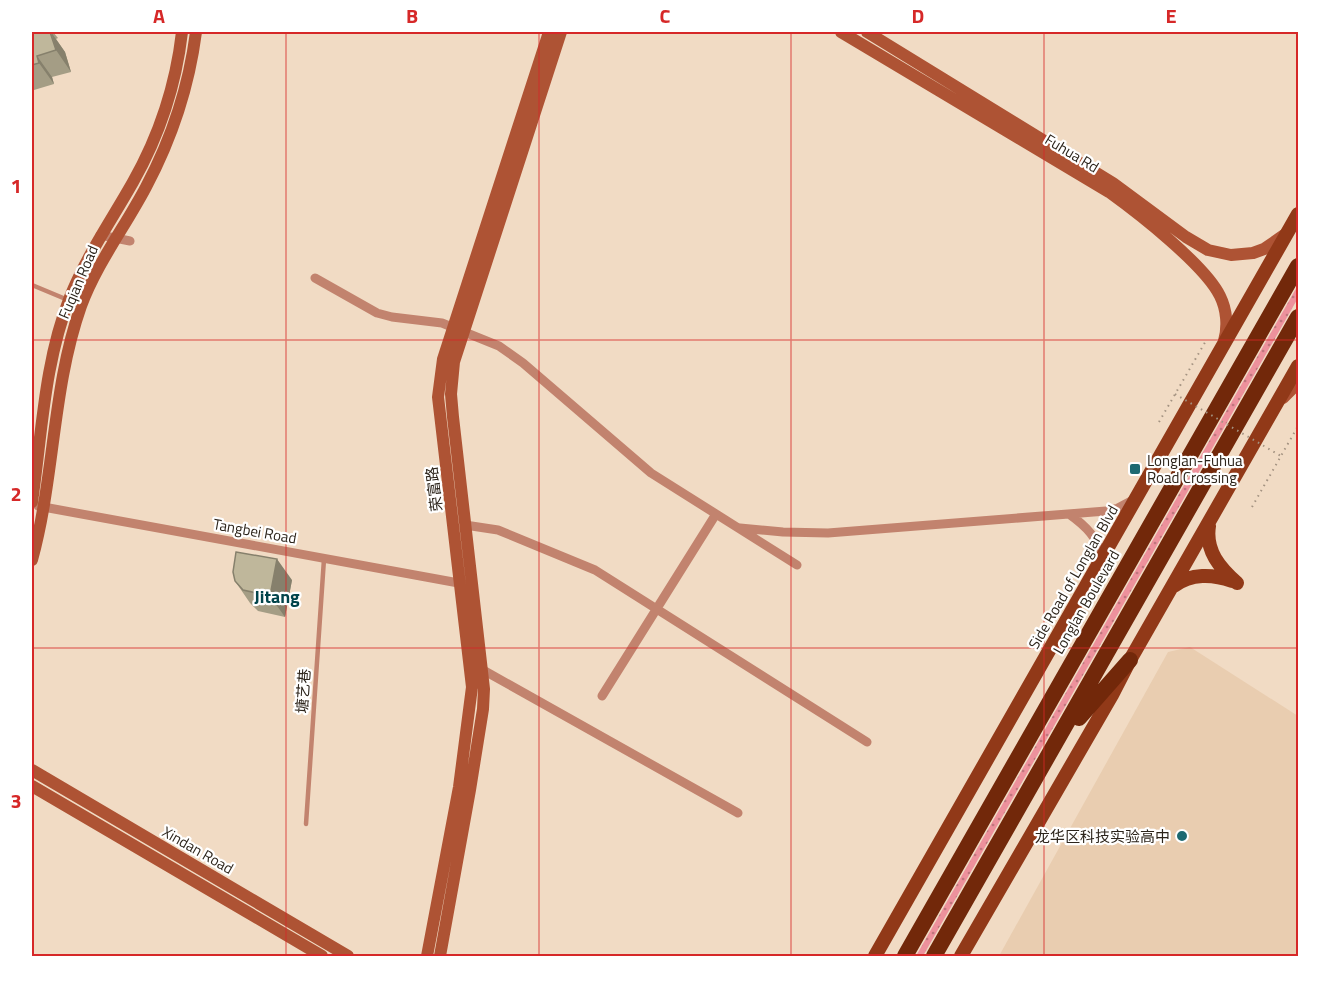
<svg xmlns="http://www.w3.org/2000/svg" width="1330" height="988" font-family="'Titillium Web','Noto Sans SC',sans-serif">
  <defs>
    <pattern id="grass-dots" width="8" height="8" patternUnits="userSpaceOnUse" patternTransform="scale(1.5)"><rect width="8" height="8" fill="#ed919c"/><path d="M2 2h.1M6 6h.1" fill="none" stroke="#c0767e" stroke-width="1.8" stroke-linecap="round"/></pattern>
  </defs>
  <rect width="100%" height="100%" fill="#f1dbc4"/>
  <path fill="#e9cdb0" d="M1190 647 1298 716V956H999L1168 652Z"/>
  <path fill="url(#grass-dots)" d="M1298 285V298L923 956H916Z"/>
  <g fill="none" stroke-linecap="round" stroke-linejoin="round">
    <path stroke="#a39281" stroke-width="2" stroke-dasharray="1.5 4.5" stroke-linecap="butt" d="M1159 422 1207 339
      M1252 507 1298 426"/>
    <path stroke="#c2836e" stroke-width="4.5" d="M32 285 68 300
      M306 824 324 559"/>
    <path stroke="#c2836e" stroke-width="9" d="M100 235 130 241
      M315 278 377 313 392 317 442 323 499 346 523 363 651 473 797 565
      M38 506 464 584
      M1069 514C1086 526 1098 538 1103 559
      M465 525 498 530 595 570 867 742
      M740 528 783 532 828 533 1106 511 1118 508 1133 500
      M483 670 738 813
      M602 696 716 514"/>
    <path stroke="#ae5334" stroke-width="12" d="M841 32 1109 192C1138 213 1205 265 1220 296 1227 310 1228 327 1224 341
      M867 32 1113 183 1186 237 1208 250 1231 255 1253 253 1264 249 1287 233
      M1283 398 1298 383
      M32 502C42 433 44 363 70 297 87 255 111 221 133 182 159 136 176 84 182 32
      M32 560C55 476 52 388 81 306 97 263 125 227 146 187 172 138 189 86 196 32
      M32 770 348 956
      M32 786 322 956
      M427 956 459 787 472 687 438 397 443 359 549 32
      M440 956 470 790 483 709 484 689 453 417 451 394 454 362 561 32"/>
    <path stroke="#913918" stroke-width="14" d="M1209 526C1205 551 1220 568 1237 583
      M1174 586C1191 573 1213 574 1232 581
      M875 956 1298 214
      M961 956 1112 695 1130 660 1298 366"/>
    <path stroke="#72280a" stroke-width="16" d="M1079 718 1130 660
      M905 956 1298 266
      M934 956 1298 317"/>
    <path stroke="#a39281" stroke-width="2" stroke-dasharray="1.5 4.5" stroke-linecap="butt" d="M1175 394 1281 456"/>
  </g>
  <path fill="#a49d85" d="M32 32H53L58 38 56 39 65 52 71 72 52 77 54 84 34 90 32 86Z
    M292 580 285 617 258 611 250 603 235 581Z"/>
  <path fill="#86806c" d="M51 32 65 52 71 72 56 50Z
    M37 56 52 77 54 84 39 63Z
    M277 559 292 580 285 617 270 596Z"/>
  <path fill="#bfb79b" stroke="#86806c" stroke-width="1.5" d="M32 32H50L56 50 37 56 39 63 32 65Z
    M236 552 277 559 270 596 243 590 235 581 233 572Z"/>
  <path fill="none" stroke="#d62828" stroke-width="1.5" stroke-opacity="0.55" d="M286 32V956M539 32V956M791 32V956M1044 32V956M32 340H1298M32 648H1298"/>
  <g fill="#1d6971" stroke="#fff" stroke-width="2">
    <rect x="1129" y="463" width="12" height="12" rx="3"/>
    <circle cx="1182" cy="836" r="6"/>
  </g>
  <g text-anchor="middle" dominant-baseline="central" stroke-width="4.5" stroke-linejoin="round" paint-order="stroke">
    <g font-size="15" fill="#2c241b" stroke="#fff">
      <text transform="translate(1072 153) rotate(31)">Fuhua Rd</text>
      <text transform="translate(78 282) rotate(-67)">Fuqian Road</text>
      <text transform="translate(434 489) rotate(-97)">荣富路</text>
      <text transform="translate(255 531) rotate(10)">Tangbei Road</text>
      <text transform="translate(1073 577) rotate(-60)">Side Road of Longlan Blvd</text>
      <text transform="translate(1086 602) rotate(-60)">Longlan Boulevard</text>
      <text transform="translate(303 691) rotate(-86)">塘艺巷</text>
      <text transform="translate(198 850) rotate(30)">Xindan Road</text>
    </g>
    <g font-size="15" fill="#2c241b" stroke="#fff" text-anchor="start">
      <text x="1147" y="460">Longlan-Fuhua<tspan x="1147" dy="17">Road Crossing</tspan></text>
      <text x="1170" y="836" text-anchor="end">龙华区科技实验高中</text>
    </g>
    <g font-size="18" font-weight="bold" fill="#01444b" stroke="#fff">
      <text x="277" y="596">Jitang</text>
    </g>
  </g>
  <rect width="1330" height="988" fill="none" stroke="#ffffff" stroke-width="66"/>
  <rect x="33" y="33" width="1264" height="922" fill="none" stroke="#d62828" stroke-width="2"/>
  <g font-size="20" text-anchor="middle" font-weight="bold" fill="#d62828">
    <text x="159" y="23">A</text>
    <text x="412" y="23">B</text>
    <text x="665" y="23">C</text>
    <text x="918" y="23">D</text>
    <text x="1171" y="23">E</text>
    <text x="16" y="193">1</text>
    <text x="16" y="501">2</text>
    <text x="16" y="808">3</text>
  </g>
</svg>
